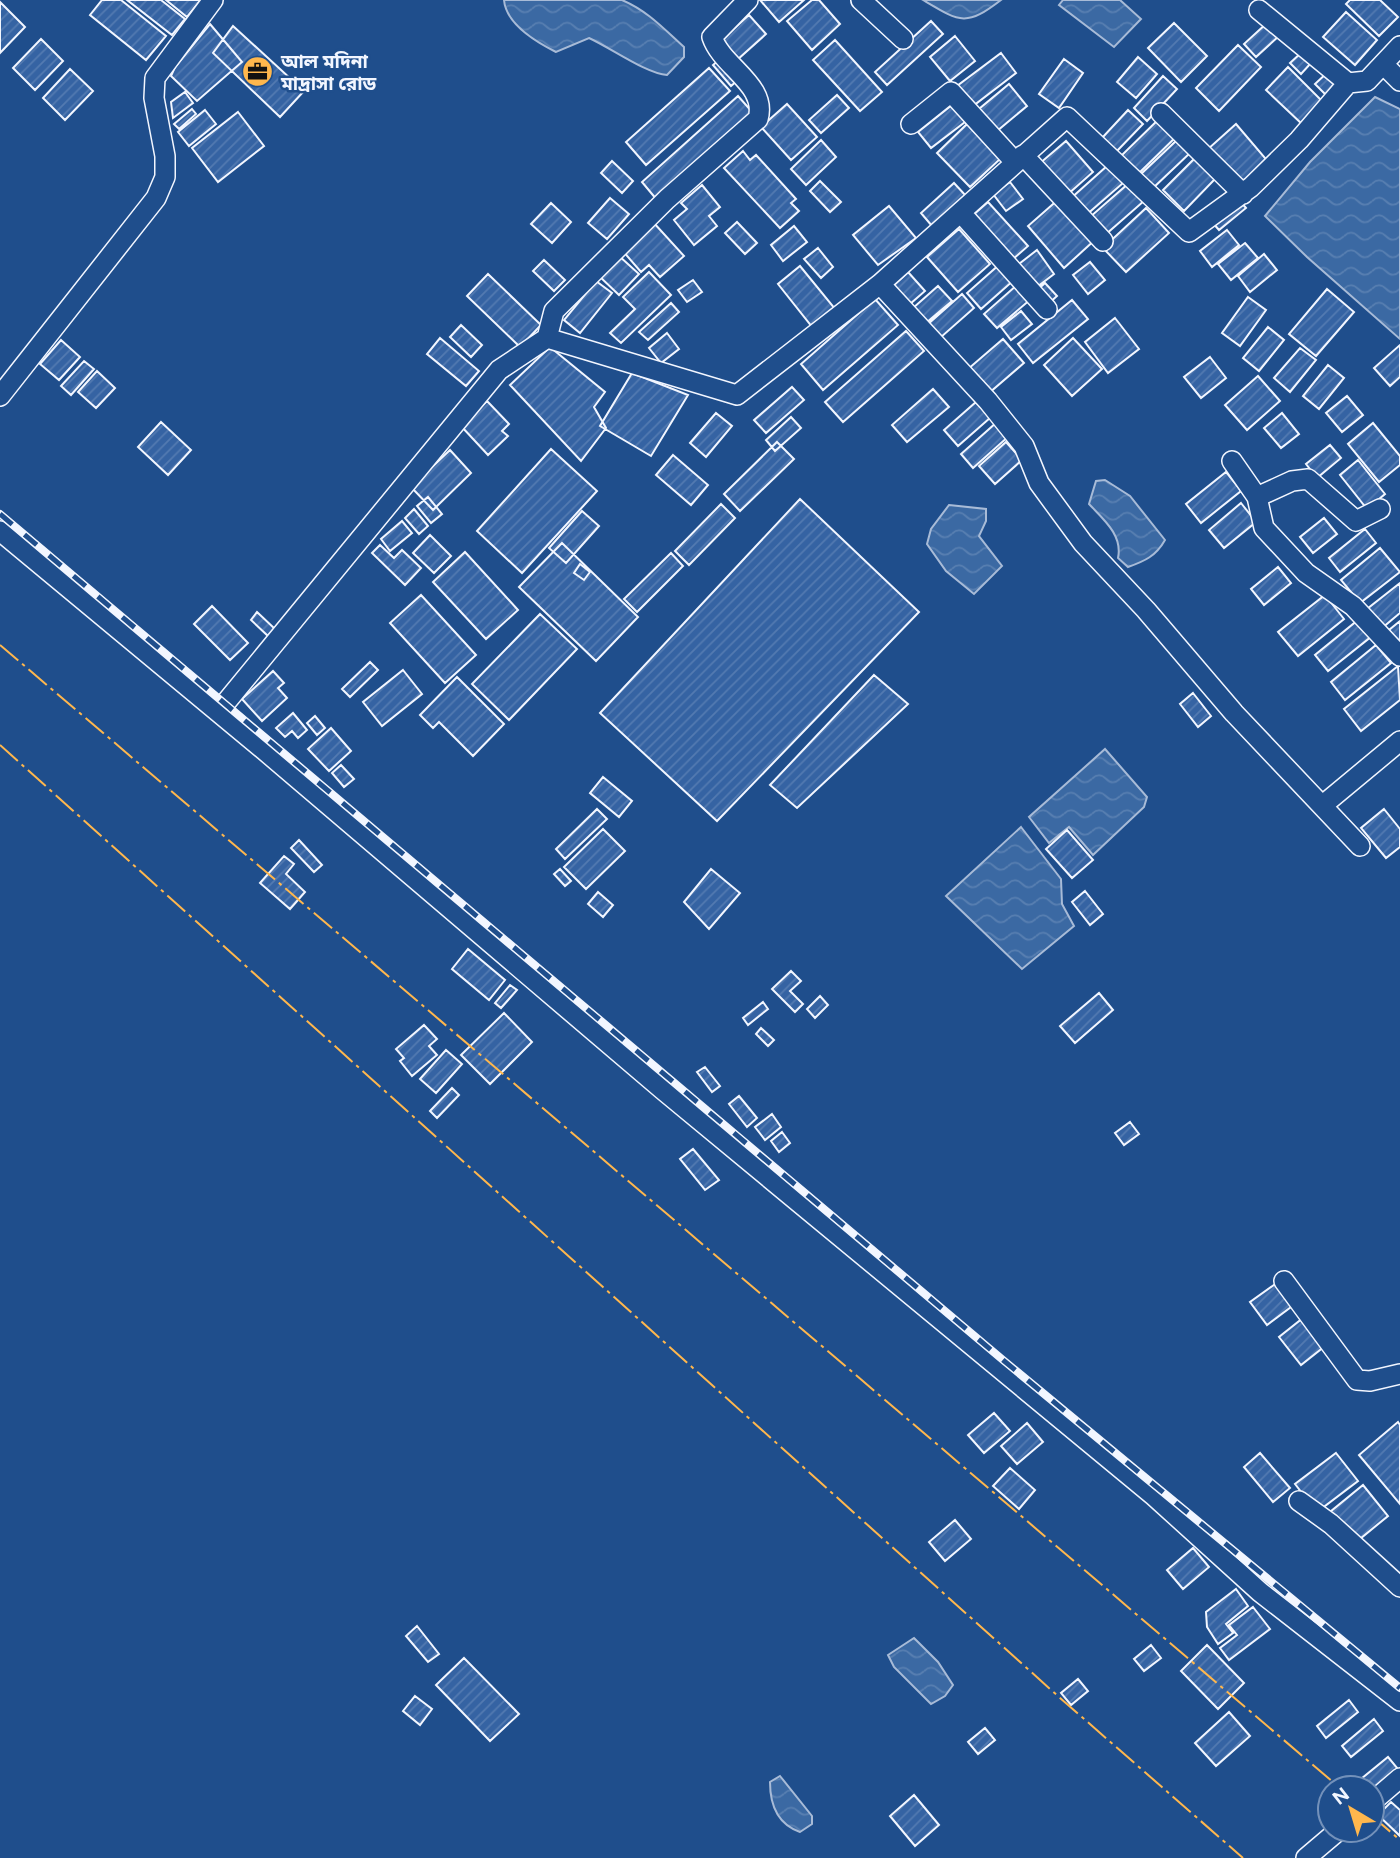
<svg xmlns="http://www.w3.org/2000/svg" width="1400" height="1858" font-family="Figtree,'Noto Sans Bengali',sans-serif">
  <defs>
    <pattern id="water-waves" width="16" height="10" patternUnits="userSpaceOnUse" patternTransform="scale(1.75)"><rect width="16" height="10" fill="#3b69a3"/><path d="M0 5q4-4 8 0t8 0" fill="none" stroke="#587fb1"/></pattern>
    <pattern id="building-hatch" width="6" height="6" patternUnits="userSpaceOnUse" patternTransform="scale(1.75)"><rect width="6" height="6" fill="#3563a3"/><path d="M-1 1l2-2M0 6l6-6M5 7l2-2" fill="none" stroke="#537ab1"/></pattern>
  </defs>
  <rect width="100%" height="100%" fill="#1f4e8c"/>
  <path fill="url(#water-waves)" stroke="#a8bbd7" stroke-width="2" d="M504 0H622C648 11 664 29 684 47V57L667 75C647 74 611 48 589 38L556 52C536 42 506 24 504 0Z
    M923 0H1001C966 27 960 22 923 0Z
    M1063 0H1120L1141 19 1114 47 1059 5Z
    M1375 97 1400 109V339L1307 257 1265 216 1310 162Z
    M1105 480 1130 496 1165 540C1156 556 1145 561 1128 567L1118 558C1123 535 1103 519 1089 504L1096 481Z
    M949 505 986 509V521L979 536 1002 566 974 594 946 571 927 544 931 529Z
    M1105 749 1147 797 1144 807 1093 855 1069 827 1049 843 1029 817Z
    M1021 827 1061 879 1062 904 1074 926 1022 969 946 896Z
    M914 1638 938 1662 953 1685 945 1696 931 1704 894 1667 888 1655Z
    M780 1776 812 1816V1824L800 1832C777 1824 770 1805 770 1782Z"/>
  <path fill="url(#building-hatch)" stroke="#f2f6ff" stroke-width="2" d="M102 0H121L166 36 146 60 90 15Z
    M127 0H161L185 19 172 35Z
    M166 0H199L200 1 187 17Z
    M760 0H804L779 22Z
    M812 0H819L840 24 812 50 787 21Z
    M1350 0H1380L1398 17 1379 36 1346 4Z
    M0 2 25 27 0 53Z
    M1346 12 1377 40 1355 65 1323 37Z
    M749 15 766 34 737 60 720 41Z
    M931 21 943 34 887 85 875 72Z
    M1174 23 1207 56 1181 82 1148 48Z
    M1267 23 1279 36 1256 57 1244 44Z
    M210 24 242 62 197 101 171 76 175 67Z
    M233 26 304 91 280 117 213 53Z
    M955 36 975 61 950 81 930 57Z
    M41 39 63 61 35 90 13 68Z
    M835 40 882 92 860 111 813 60Z
    M1238 45 1261 67 1219 111 1196 88Z
    M1001 53 1016 73 973 106 957 86Z
    M1301 53 1311 63 1301 74 1290 63Z
    M1138 57 1157 74 1136 98 1117 82Z
    M720 59 738 80 731 86 713 65Z
    M1064 59 1083 73 1059 108 1039 94Z
    M1288 67 1323 102 1302 124 1266 90Z
    M709 68 730 91 646 165 626 142Z
    M70 69 93 91 65 120 43 98Z
    M1328 72 1344 88 1332 101 1315 84Z
    M1163 76 1177 89 1147 121 1134 108Z
    M1009 84 1027 106 997 131 979 109Z
    M185 92 193 103 173 118 171 102Z
    M837 95 849 108 821 133 809 120Z
    M738 96 754 114 657 200 642 182Z
    M787 104 817 137 791 160 761 127Z
    M952 105 965 122 931 148 918 132Z
    M192 109 196 114 179 129 174 124Z
    M205 110 216 124 189 146 178 132Z
    M1128 110 1143 124 1116 152 1102 138Z
    M238 112 264 146 218 182 192 148Z
    M1161 117 1179 134 1137 175 1120 157Z
    M967 124 1000 159 970 187 937 153Z
    M1236 124 1271 165 1243 189 1208 149Z
    M821 140 836 157 806 185 791 169Z
    M1177 140 1190 153 1153 188 1140 175Z
    M1066 141 1093 172 1067 195 1039 164Z
    M743 151 750 160 756 155 796 199 791 203 799 211 780 228 724 168Z
    M1195 158 1215 179 1184 211 1163 190Z
    M612 161 633 181 622 193 601 173Z
    M1107 166 1123 183 1085 216 1070 199Z
    M820 181 841 202 830 212 810 191Z
    M1010 182 1023 199 1006 211 993 194Z
    M954 183 966 196 932 226 921 213Z
    M1129 183 1144 201 1105 235 1090 217Z
    M702 185 720 207 709 216 717 226 694 245 674 220 687 209 681 203Z
    M1233 193 1246 208 1219 230 1206 215Z
    M610 198 629 214 607 239 588 223Z
    M1060 198 1096 239 1064 268 1028 226Z
    M988 202 1028 246 1012 260 972 216Z
    M551 203 571 222 552 243 531 224Z
    M889 206 916 238 878 265 853 235Z
    M1146 208 1169 233 1126 272 1103 248Z
    M653 222 684 256 660 277 649 265 641 272 622 250Z
    M737 222 757 243 745 254 725 233Z
    M794 226 807 242 783 261 771 245Z
    M959 229 990 264 958 292 927 257Z
    M1227 230 1239 245 1212 267 1200 251Z
    M1245 243 1258 258 1231 280 1218 264Z
    M818 248 833 267 821 278 804 259Z
    M1037 250 1054 274 1033 290 1015 267Z
    M1264 254 1277 270 1250 292 1238 276Z
    M618 255 639 274 619 295 599 276Z
    M544 260 565 280 554 291 533 271Z
    M1090 262 1105 280 1088 294 1073 275Z
    M1000 264 1014 280 981 309 967 293Z
    M800 266 836 310 813 328 778 284Z
    M649 272 671 295 621 343 610 333 635 309 623 297Z
    M908 272 925 291 910 304 894 285Z
    M488 274 541 325 520 347 467 296Z
    M693 280 702 292 687 302 678 290Z
    M596 281 612 293 580 333 564 320Z
    M1045 283 1057 296 1047 305 1035 292Z
    M1018 284 1031 299 997 328 984 314Z
    M938 286 952 301 926 323 913 308Z
    M1327 289 1354 312 1316 356 1289 334Z
    M962 294 974 308 940 338 927 325Z
    M1248 297 1266 310 1240 346 1222 333Z
    M875 299 898 325 823 390 801 364Z
    M1072 300 1088 319 1033 363 1018 344Z
    M671 303 679 312 648 340 639 332Z
    M1021 311 1032 324 1011 340 1001 327Z
    M1115 318 1139 349 1108 373 1085 342Z
    M461 325 482 345 471 357 450 337Z
    M1268 327 1284 340 1259 371 1243 358Z
    M906 331 924 351 843 422 825 402Z
    M667 333 679 349 661 363 649 348Z
    M440 338 479 371 466 386 427 354Z
    M1073 338 1102 369 1072 396 1044 365Z
    M1003 339 1024 363 989 393 968 369Z
    M61 340 80 357 59 380 40 364Z
    M1400 345V377L1390 386 1374 368Z
    M550 347 605 392 594 407 606 428 581 461 510 385Z
    M1300 348 1316 360 1290 392 1274 378Z
    M1210 357 1226 378 1201 398 1184 377Z
    M84 361 94 369 71 395 61 386Z
    M1328 365 1344 378 1319 409 1303 396Z
    M97 371 115 388 96 408 78 392Z
    M632 373 688 395 651 456 600 426Z
    M1258 376 1280 401 1247 430 1225 405Z
    M792 387 804 400 766 433 754 420Z
    M933 389 949 407 907 442 892 425Z
    M1347 396 1363 415 1342 432 1326 413Z
    M487 401 509 424 502 431 508 436 488 455 461 426Z
    M976 402 990 418 958 446 944 430Z
    M716 413 732 426 706 457 690 443Z
    M1282 413 1299 434 1281 448 1264 428Z
    M791 417 801 428 775 451 766 440Z
    M161 422 191 450 168 475 138 447Z
    M997 422 1009 436 973 468 961 454Z
    M1373 423 1400 456V465L1379 482 1348 444Z
    M777 442 794 459 740 511 724 494Z
    M1006 442 1022 460 995 484 979 466Z
    M1330 445 1341 458 1317 478 1306 464Z
    M551 449 597 491 522 573 477 531Z
    M450 450 471 473 433 510 411 487Z
    M673 455 708 485 691 505 656 475Z
    M1358 460 1385 494 1367 509 1340 475Z
    M1226 472 1241 491 1201 523 1186 504Z
    M428 497 442 514 431 523 417 506Z
    M800 499 919 612 717 821 600 713Z
    M1241 503 1256 522 1224 548 1209 530Z
    M721 504 735 518 689 565 675 551Z
    M414 509 428 526 419 534 405 518Z
    M582 511 599 526 566 563 549 548Z
    M1324 518 1337 534 1313 553 1300 537Z
    M402 521 412 533 390 551 381 539Z
    M1365 529 1376 543 1340 572 1329 558Z
    M430 535 451 556 434 573 413 553Z
    M562 543 638 617 596 661 519 587Z
    M380 545 394 558 402 550 421 568 405 585 372 553Z
    M1380 548 1400 572 1360 603 1341 580Z
    M465 552 518 610 486 639 433 582Z
    M671 553 683 566 637 612 624 599Z
    M580 564 590 572 584 580 574 573Z
    M1278 567 1291 583 1264 605 1251 589Z
    M1400 583V613L1382 628 1367 609Z
    M421 595 476 655 445 683 390 623Z
    M1325 595 1344 619 1298 656 1278 632Z
    M212 606 248 643 230 660 194 624Z
    M257 612 275 629 268 636 251 620Z
    M540 614 577 649 509 720 472 684Z
    M1358 620 1372 636 1328 671 1315 655Z
    M1400 621V644L1389 630Z
    M1376 645 1391 663 1345 700 1331 682Z
    M370 662 378 670 350 697 342 689Z
    M1398 666 1400 700 1361 731 1344 709Z
    M403 670 422 694 382 726 363 702Z
    M273 671 284 683 278 688 287 698 262 721 242 699Z
    M874 675 908 704 797 808 770 785Z
    M457 677 504 724 473 756 439 722 433 728 420 715Z
    M1193 693 1211 716 1198 727 1180 704Z
    M293 713 307 730 298 738 292 731 285 737 276 728Z
    M315 716 325 728 317 735 307 723Z
    M331 728 351 751 329 771 308 749Z
    M341 765 354 779 344 787 332 773Z
    M603 777 632 801 619 817 590 793Z
    M597 809 607 819 565 859 556 849Z
    M1384 809 1400 829V847L1386 858 1361 828Z
    M603 829 625 851 586 889 564 867Z
    M1067 830 1093 860 1072 878 1046 849Z
    M299 840 322 865 314 872 291 848Z
    M284 856 294 864 286 874 305 892 290 909 260 883Z
    M560 869 571 881 565 886 554 874Z
    M711 869 740 893 709 929 684 902Z
    M1085 891 1103 914 1090 925 1072 902Z
    M598 892 613 905 603 917 588 904Z
    M468 949 505 980 489 1000 452 969Z
    M791 971 801 981 790 991 803 1004 795 1012 772 989Z
    M510 985 517 990 501 1008 495 1003Z
    M1099 993 1113 1010 1075 1043 1060 1026Z
    M820 996 828 1005 815 1018 807 1009Z
    M763 1002 768 1009 748 1025 743 1018Z
    M504 1013 532 1042 490 1084 461 1055Z
    M424 1025 437 1039 429 1046 437 1055 412 1076 400 1061 404 1058 396 1049Z
    M761 1028 774 1040 768 1046 756 1034Z
    M446 1050 462 1064 436 1093 420 1079Z
    M705 1067 720 1086 712 1092 697 1072Z
    M452 1088 459 1095 437 1118 430 1111Z
    M739 1096 757 1118 747 1127 729 1104Z
    M772 1114 781 1127 765 1140 755 1127Z
    M1130 1122 1139 1134 1124 1145 1115 1133Z
    M782 1132 790 1143 779 1152 771 1141Z
    M693 1149 719 1180 705 1190 680 1159Z
    M1278 1282 1295 1304 1267 1325 1250 1302Z
    M1303 1318 1325 1346 1301 1365 1279 1337Z
    M994 1413 1010 1431 984 1453 968 1435Z
    M1398 1422 1400 1425V1504L1359 1455Z
    M1027 1423 1043 1442 1017 1464 1001 1446Z
    M1260 1453 1290 1488 1273 1502 1244 1467Z
    M1336 1453 1358 1481 1317 1512 1295 1484Z
    M1010 1468 1035 1490 1019 1509 993 1486Z
    M1363 1485 1388 1516 1355 1543 1330 1512Z
    M955 1520 971 1539 945 1561 929 1542Z
    M1193 1548 1209 1567 1183 1589 1167 1570Z
    M1236 1589 1248 1606 1226 1624 1233 1633 1218 1644 1207 1627 1206 1612Z
    M1253 1607 1270 1629 1229 1660 1220 1648 1237 1635 1229 1625Z
    M417 1626 439 1654 428 1662 406 1636Z
    M1151 1645 1161 1658 1144 1671 1134 1659Z
    M1207 1645 1244 1683 1218 1709 1181 1671Z
    M464 1658 519 1714 490 1741 436 1685Z
    M1078 1679 1088 1691 1071 1705 1061 1693Z
    M415 1696 432 1709 420 1725 403 1711Z
    M1349 1700 1358 1712 1326 1738 1317 1726Z
    M1229 1712 1250 1736 1216 1766 1195 1743Z
    M1374 1719 1383 1731 1351 1757 1342 1746Z
    M985 1728 995 1740 978 1754 968 1742Z
    M1388 1757 1398 1769 1372 1790 1360 1788 1356 1783Z
    M914 1795 939 1825 915 1846 890 1816Z
    M1391 1802 1400 1810V1836L1378 1815Z"/>
  <g fill="none" stroke-linecap="round" stroke-linejoin="round">
    <defs>
      <path id="street" d="M861 0 903 39
        M1259 10 1348 83 1367 81 1400 46
        M1384 65 1400 81
        M1161 113 1243 194
        M911 124 951 92 1015 162
        M1023 155 1103 241
        M961 213 1047 309
        M880 284 988 401 1024 446 1039 483 1083 543 1146 610 1234 713 1360 846
        M547 338 554 311 667 199 758 119C768 85 722 67 712 37L748 0
        M0 396 156 198 165 177V156L154 98 155 78 213 0
        M1232 461 1257 497 1264 528 1306 573 1353 606 1400 656
        M1257 497 1292 481 1308 479 1356 521 1380 509
        M0 531 264 750 663 1090 1154 1496 1260 1592 1400 1701
        M218 712 499 370 547 338 737 395 880 284 1067 117 1189 232 1251 187 1299 140 1348 83
        M1323 805 1400 741
        M1284 1281 1357 1380 1370 1381 1400 1374
        M1299 1501 1331 1524 1400 1587
        M1372 1802 1400 1778
        M1306 1858 1339 1830"/>
    </defs>
    <use href="#street" stroke="#f2f6ff" stroke-width="22"/>
    <use href="#street" stroke="#1f4e8c" stroke-width="19"/>
    <defs>
      <path id="rail" d="M0 514 1003 1360 1400 1688"/>
    </defs>
    <use href="#rail" stroke="#f2f6ff" stroke-width="8"/>
    <use href="#rail" stroke="#1f4e8c" stroke-width="5" stroke-dasharray="16" stroke-linecap="butt"/>
    <path stroke="#ffb74d" stroke-width="2" stroke-dasharray="24 5 3.5 5" stroke-linecap="butt" d="M0 645 1340 1788
      M0 745 1059 1697 1243 1858
      M1372 1816 1400 1840"/>
  </g>
  <defs>
    <symbol id="office-disc" viewBox="-11 -11 22 22"><circle r="9.5" fill="#ffb74d" stroke="#1f4e8c"/><path d="M-6-3h4V-5.5h4V-3h4V5H-6ZM-1-4.5V-3h2v-1.5ZM-6 0V1H6V0Z" fill="#111"/></symbol>
  </defs>
  <g fill-rule="evenodd">
    <use href="#office-disc" x="240" y="54" width="35" height="35"/>
  </g>
  <g text-anchor="middle" dominant-baseline="central" stroke-width="5" stroke-linejoin="round" paint-order="stroke">
    <g font-size="19" font-weight="bold" fill="#f2f6ff" stroke="#1f4e8c" text-anchor="start">
      <text x="281" y="61">আল মদিনা<tspan x="281" dy="22">মাদ্রাসা রোড</tspan></text>
    </g>
  </g>
  <g transform="translate(1351 1809) rotate(322)"><circle r="33" fill="#1f4e8c" stroke="#7391ba" stroke-width="2"/>
  <path d="M0-5L12 26L0 18L-12 26Z" fill="#ffb74d"/>
  <text y="-10" font-size="19" font-weight="bold" text-anchor="middle" fill="#f2f6ff">N</text>
  </g>
</svg>
